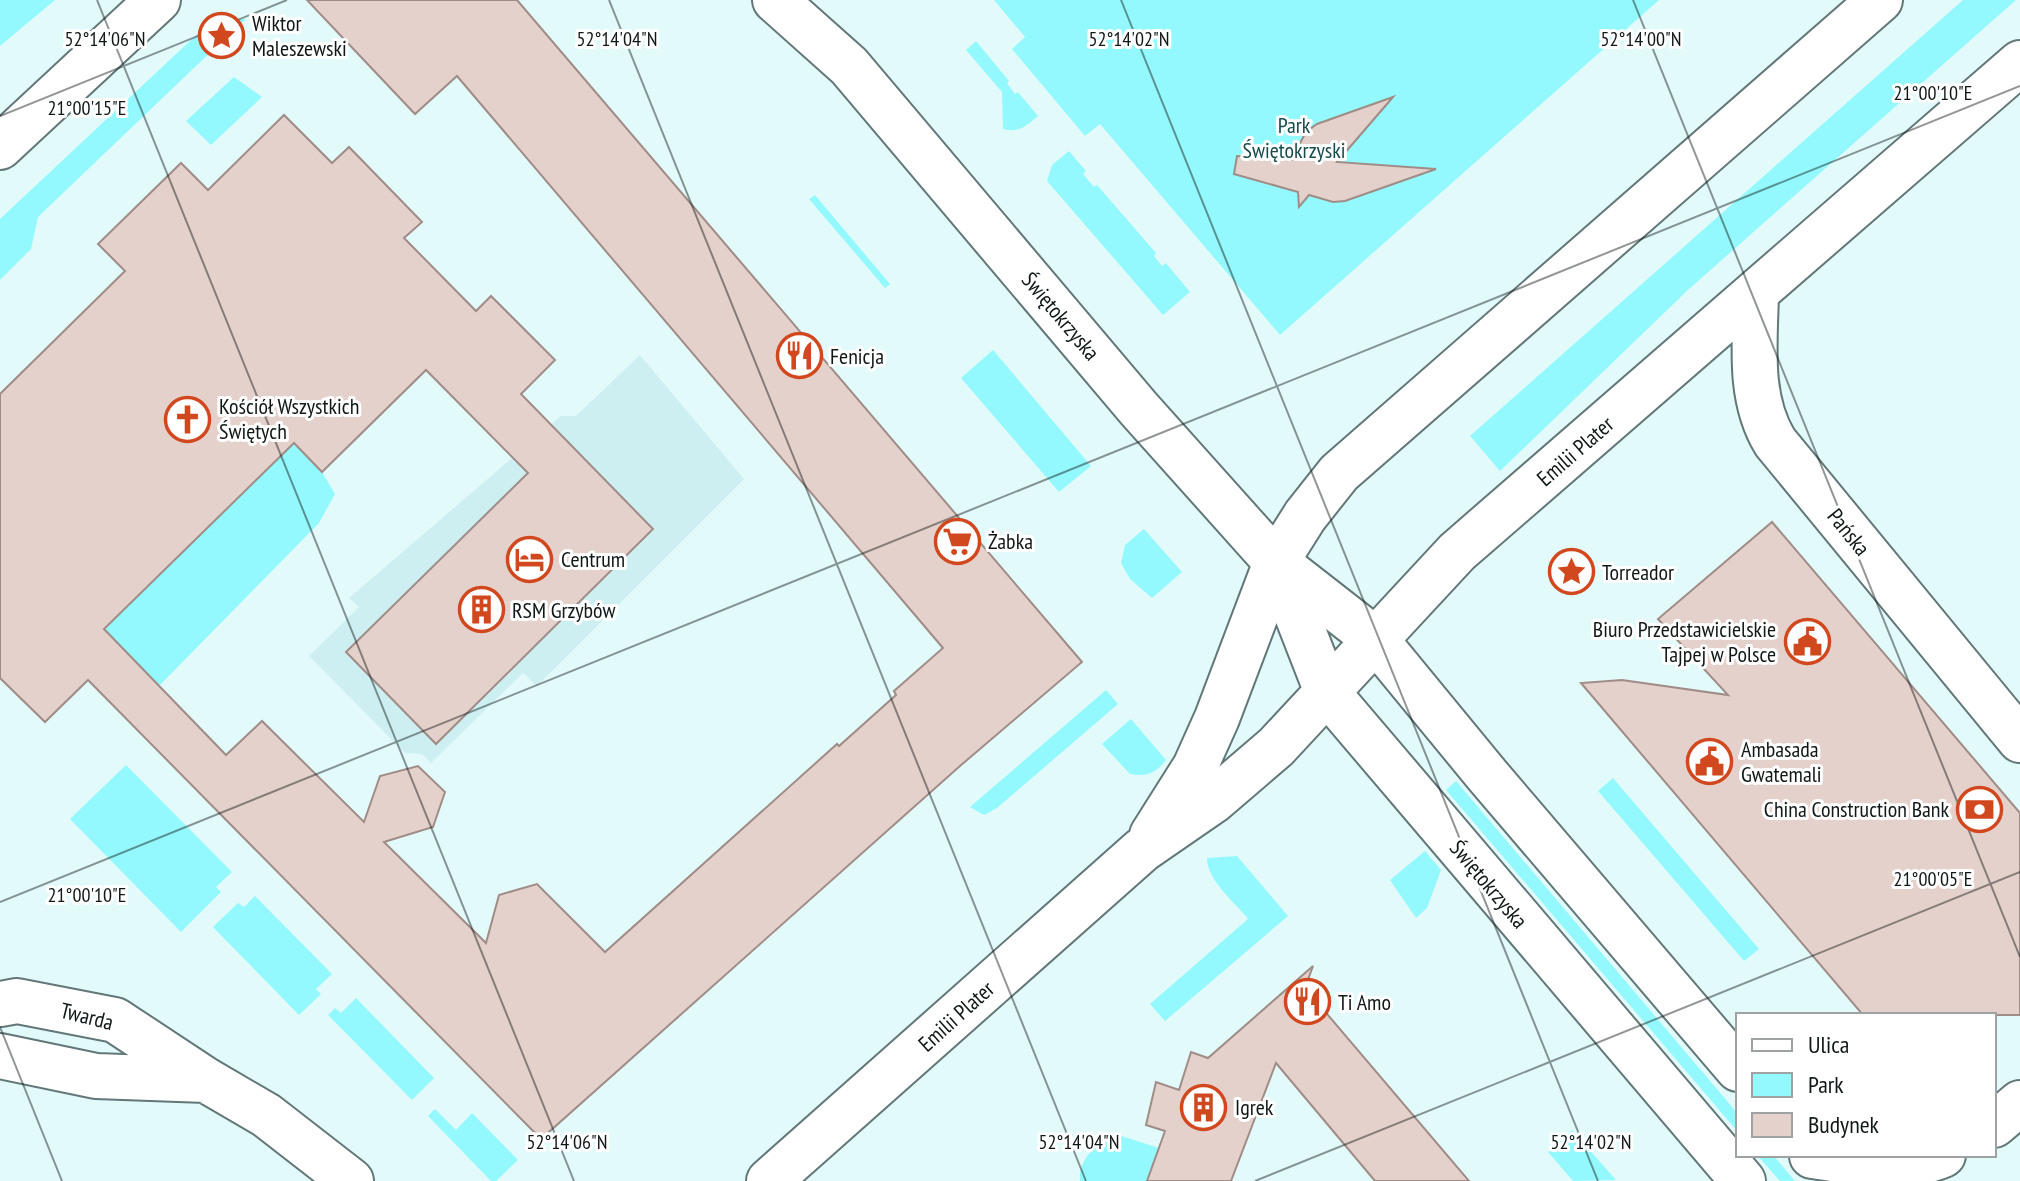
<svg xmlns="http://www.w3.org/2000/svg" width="2020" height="1181" font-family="'PT Sans Narrow',sans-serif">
  <rect width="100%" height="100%" fill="#e3fafb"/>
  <path fill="#ceeff1" d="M640 355 744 479 537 686 523 673 431 763 422 754 405 753 309 656 359 607 349 598 561 416H576Z"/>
  <path fill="#93f9fe" d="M0 0H55L0 46Z
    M994 0H1659L1280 335 1100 124 1085 136 1012 49 1025 37Z
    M1963 0H2016L1689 289 1500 471 1470 436Z
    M222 19H246L231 33 224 25 211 37 218 45 38 217 31 249 0 280V219L207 25Z
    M976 41 1009 81 1007 83 1015 94 1018 92 1038 116C1026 126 1019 133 1003 129L1002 92 966 50Z
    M234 77 262 97 211 145 186 121Z
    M1069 151 1086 171 1083 174 1094 187 1097 185 1156 253 1154 256 1162 266 1166 263 1190 292 1163 315 1047 181 1052 165Z
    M815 195 890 284 885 288 809 199Z
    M993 350 1091 466 1059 492 961 378Z
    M294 443 322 472 335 494 319 523 159 686 104 629Z
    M1144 529 1182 572 1152 598 1130 579 1121 563 1125 545Z
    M1106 690 1118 704 997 808 984 815 970 807Z
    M1131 719 1166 760C1156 773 1147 777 1130 774L1102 744Z
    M126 765 232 872 216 887 221 892 181 932 70 819Z
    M1613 778 1759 949 1744 961 1598 791Z
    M1456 781 1738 1114V1132L1446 790Z
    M1425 851 1441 870 1427 908 1416 918 1390 880Z
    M1237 856 1288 916 1165 1021 1150 1004 1248 919C1235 902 1207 881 1207 858Z
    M255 896 332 974 316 989 321 994 299 1015 213 927 238 903 244 907Z
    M356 998 434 1078 412 1100 328 1015 335 1008 341 1013Z
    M435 1109 456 1130 472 1113 518 1160 496 1181H491L428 1116Z
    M1572 1130 1616 1180 1573 1181 1548 1152Z
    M1112 1133 1159 1148 1147 1181H1080C1078 1158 1097 1146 1112 1133Z
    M1757 1155H1773L1795 1181H1780Z"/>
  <path fill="#e5d1cb" stroke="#9f8c87" stroke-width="2" d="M307 0H517L1082 662 960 766 541 1139 88 680 45 722 0 678V394L125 271 98 244 181 163 208 190 284 115 332 163 349 147 422 222 404 238 476 311 491 296 555 360 521 394 653 529 436 744 346 652 528 473 426 370 322 472 294 443 104 629 226 755 262 721 364 822 380 776 418 766 445 792 433 827 384 842 486 943 499 895 537 884 605 952 837 744 839 746 896 695 894 691 943 648 457 76 415 114Z
    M1393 97 1337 162 1436 169 1345 201 1333 202 1309 195 1299 207 1298 192 1234 174 1237 156 1297 160 1300 143 1306 132 1317 124Z
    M1772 522 2020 813V1015H1863L1581 683 1622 680 1728 695 1658 619Z
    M1313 966 1305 988 1469 1181H1375L1276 1063 1231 1181H1147L1165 1131 1146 1125 1156 1082 1179 1090 1191 1052 1208 1058Z"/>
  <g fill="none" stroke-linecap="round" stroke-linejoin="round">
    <defs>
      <path id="minor" d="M775 0 849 66 1139 409 1276 562 1376 640 1487 775 1738 1069
        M0 147 158 0
        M1756 293C1755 343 1748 398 1775 442L2020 740
        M1277 564 1327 692 1743 1181
        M1152 835 1195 767 1217 718 1276 562 1305 516 1339 473 1880 0
        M0 1004 17 1001 115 1020 206 1080 266 1115 351 1181
        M0 1056 96 1076 206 1080
        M1994 1125 2020 1103
        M1812 1156C1857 1162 1901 1173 1943 1155
        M769 1181 1142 850 1213 801 1276 747 1457 552 2020 63"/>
    </defs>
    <use href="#minor" stroke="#627778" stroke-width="48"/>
    <use href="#minor" stroke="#fff" stroke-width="44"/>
  </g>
  <path fill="none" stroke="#0f1717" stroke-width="2" stroke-opacity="0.45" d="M97 0 574 1181M609 0 1086 1181M1121 0 1598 1181M1633 0 2020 957M0 116 287 0M0 902 2020 86M0 1027 62 1181M1255 1181 2020 872"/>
  <defs>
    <symbol id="sight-ring" viewBox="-11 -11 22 22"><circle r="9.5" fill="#fff" stroke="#d1481f" stroke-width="1.5"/><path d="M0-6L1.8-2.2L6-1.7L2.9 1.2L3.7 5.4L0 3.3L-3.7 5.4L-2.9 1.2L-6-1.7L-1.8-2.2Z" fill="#d1481f"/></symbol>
    <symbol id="restaurant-ring" viewBox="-11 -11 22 22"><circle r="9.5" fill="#fff" stroke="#d1481f" stroke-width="1.5"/><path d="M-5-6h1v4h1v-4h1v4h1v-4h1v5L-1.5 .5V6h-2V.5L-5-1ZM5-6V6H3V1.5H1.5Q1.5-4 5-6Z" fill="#d1481f"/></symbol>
    <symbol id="church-ring" viewBox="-11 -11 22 22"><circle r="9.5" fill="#fff" stroke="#d1481f" stroke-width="1.5"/><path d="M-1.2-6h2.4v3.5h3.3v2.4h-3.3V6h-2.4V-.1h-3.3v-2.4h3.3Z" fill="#d1481f"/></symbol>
    <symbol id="supermarket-ring" viewBox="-11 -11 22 22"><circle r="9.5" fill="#fff" stroke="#d1481f" stroke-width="1.5"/><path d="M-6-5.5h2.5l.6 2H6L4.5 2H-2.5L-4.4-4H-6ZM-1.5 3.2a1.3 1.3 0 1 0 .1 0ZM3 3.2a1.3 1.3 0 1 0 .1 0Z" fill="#d1481f"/></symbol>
    <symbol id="hotel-ring" viewBox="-11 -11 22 22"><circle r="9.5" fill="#fff" stroke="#d1481f" stroke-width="1.5"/><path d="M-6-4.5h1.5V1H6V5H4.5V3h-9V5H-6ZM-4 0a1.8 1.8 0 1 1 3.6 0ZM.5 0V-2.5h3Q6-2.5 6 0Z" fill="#d1481f"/></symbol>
    <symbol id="building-ring" viewBox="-11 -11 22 22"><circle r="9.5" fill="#fff" stroke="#d1481f" stroke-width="1.5"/><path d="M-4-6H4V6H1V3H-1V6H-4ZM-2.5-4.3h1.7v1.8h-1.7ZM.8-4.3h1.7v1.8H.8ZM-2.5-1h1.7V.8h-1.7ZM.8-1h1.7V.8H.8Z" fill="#d1481f"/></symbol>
    <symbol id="civic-ring" viewBox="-11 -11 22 22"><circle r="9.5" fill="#fff" stroke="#d1481f" stroke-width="1.5"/><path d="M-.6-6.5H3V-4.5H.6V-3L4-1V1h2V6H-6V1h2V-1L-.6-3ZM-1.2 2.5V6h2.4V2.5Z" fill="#d1481f"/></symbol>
    <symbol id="bank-ring" viewBox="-11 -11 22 22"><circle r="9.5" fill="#fff" stroke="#d1481f" stroke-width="1.5"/><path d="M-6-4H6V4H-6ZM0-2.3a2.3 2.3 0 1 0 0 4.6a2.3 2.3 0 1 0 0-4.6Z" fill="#d1481f"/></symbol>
  </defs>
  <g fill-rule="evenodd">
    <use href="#sight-ring" x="196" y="10" width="51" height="51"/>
    <use href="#restaurant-ring" x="774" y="330" width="51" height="51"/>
    <use href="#church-ring" x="162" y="394" width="51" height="51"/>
    <use href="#supermarket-ring" x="932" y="516" width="51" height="51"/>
    <use href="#hotel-ring" x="504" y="534" width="51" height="51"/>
    <use href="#sight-ring" x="1546" y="546" width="51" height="51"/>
    <use href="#building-ring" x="456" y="584" width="51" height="51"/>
    <use href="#civic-ring" x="1782" y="616" width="51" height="51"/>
    <use href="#civic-ring" x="1684" y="736" width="51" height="51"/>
    <use href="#bank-ring" x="1954" y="784" width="51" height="51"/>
    <use href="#restaurant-ring" x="1282" y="976" width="51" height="51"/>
    <use href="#building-ring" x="1178" y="1082" width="51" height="51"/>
  </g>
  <g text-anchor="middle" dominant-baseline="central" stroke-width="6" stroke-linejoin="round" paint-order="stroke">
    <g font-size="22" fill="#0f1717" stroke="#fff" text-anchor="start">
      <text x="252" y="23">Wiktor<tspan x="252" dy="25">Maleszewski</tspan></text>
      <text x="830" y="356">Fenicja</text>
      <text x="219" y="406">Kościół Wszystkich<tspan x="219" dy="25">Świętych</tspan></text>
      <text x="988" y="541">Żabka</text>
      <text x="561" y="559">Centrum</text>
      <text x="1602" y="572">Torreador</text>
      <text x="512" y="610">RSM Grzybów</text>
      <text x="1776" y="629" text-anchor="end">Biuro Przedstawicielskie<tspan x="1776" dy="25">Tajpej w Polsce</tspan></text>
      <text x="1741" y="749">Ambasada<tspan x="1741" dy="25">Gwatemali</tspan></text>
      <text x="1949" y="809" text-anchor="end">China Construction Bank</text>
      <text x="1338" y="1002">Ti Amo</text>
      <text x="1235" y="1107">Igrek</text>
    </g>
    <g font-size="22" fill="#164b4d" stroke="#fff">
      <text x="1294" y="125">Park<tspan x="1294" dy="25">Świętokrzyski</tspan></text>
    </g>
    <g font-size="22" fill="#0f1717" stroke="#fff">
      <text transform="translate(1061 316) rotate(50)">Świętokrzyska</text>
      <text transform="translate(1575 451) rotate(-41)">Emilii Plater</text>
      <text transform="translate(1849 532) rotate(51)">Pańska</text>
      <text transform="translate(1489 884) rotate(50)">Świętokrzyska</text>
      <text transform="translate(87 1016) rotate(14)">Twarda</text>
      <text transform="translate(956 1016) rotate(-42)">Emilii Plater</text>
    </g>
  </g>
  <g font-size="20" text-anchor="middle" fill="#0f1717" stroke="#fff" stroke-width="6" stroke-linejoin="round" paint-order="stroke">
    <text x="105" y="46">52°14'06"N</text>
    <text x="617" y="46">52°14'04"N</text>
    <text x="1129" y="46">52°14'02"N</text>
    <text x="1641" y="46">52°14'00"N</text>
    <text x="1933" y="100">21°00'10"E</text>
    <text x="87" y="115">21°00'15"E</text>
    <text x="1933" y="886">21°00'05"E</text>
    <text x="87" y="902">21°00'10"E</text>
    <text x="567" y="1149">52°14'06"N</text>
    <text x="1079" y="1149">52°14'04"N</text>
    <text x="1591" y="1149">52°14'02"N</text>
  </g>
  <rect x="1736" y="1013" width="260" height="144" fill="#ffffff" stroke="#9fa2a2" stroke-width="2"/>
  <rect x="1752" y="1039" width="40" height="12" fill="#ffffff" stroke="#9fa2a2" stroke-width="2"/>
  <text x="1808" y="1053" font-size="24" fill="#0f1717">Ulica</text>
  <rect x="1752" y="1073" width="40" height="24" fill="#93f9fe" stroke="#9fa2a2" stroke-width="2"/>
  <text x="1808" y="1093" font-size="24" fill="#0f1717">Park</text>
  <rect x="1752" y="1113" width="40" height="24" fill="#e5d1cb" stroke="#9fa2a2" stroke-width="2"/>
  <text x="1808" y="1133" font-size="24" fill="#0f1717">Budynek</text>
</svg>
